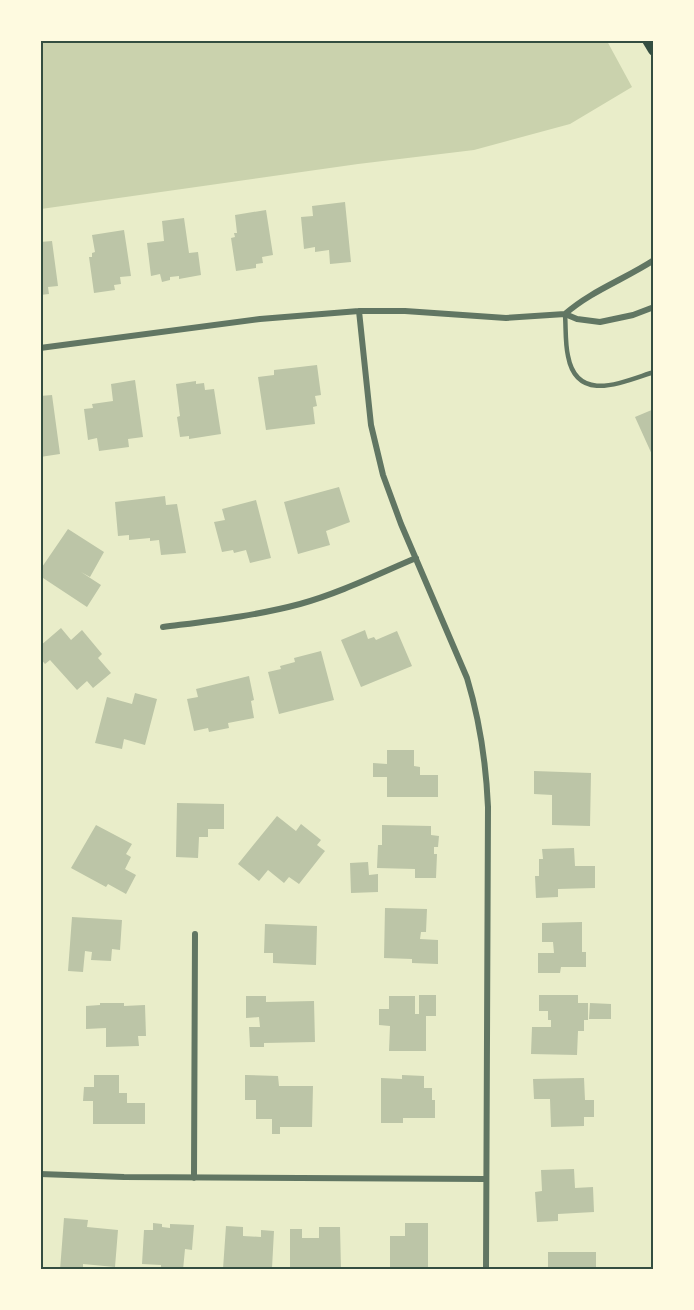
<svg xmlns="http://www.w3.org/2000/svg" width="694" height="1310" font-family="'PT Sans Narrow',sans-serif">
  <rect width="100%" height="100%" fill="#e9edc9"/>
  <path fill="#cad2ad" d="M40 41H607L632 87 570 124 474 150 358 164 41 209Z"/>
  <path fill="#bcc5a7" d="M345 202 351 262 330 264 329 250 315 252V247L304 249 301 217 313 216 312 206Z
    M266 210 273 255 262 257 263 263 256 264V268L236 271 231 238 235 237 234 233H237L235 215Z
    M184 218 189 253 198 252 201 275 179 279V276L170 277V280L162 282 160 274 151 276 147 243 164 241 162 221Z
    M124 230 131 276 120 277 121 284 114 285 115 290 94 293 89 257H92V253L95 252 92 235Z
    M52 241 58 286 48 287 49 294 40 295V242Z
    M317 365 321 395 315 396 317 406 313 407 315 424 266 430 258 377 274 375V370Z
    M135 380 143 437 128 439 129 447 99 451 97 438 88 440 84 409 93 408 92 404 113 401 111 384Z
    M196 381V384L204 383 205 390 214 389 221 434 189 439V436L180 437 177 417 180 416 176 384Z
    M52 395 60 454 40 457V396Z
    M654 409V459L635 417Z
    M339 487 350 522 326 531 330 545 298 554 284 502Z
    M165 496 166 505 177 504 186 553 161 555 159 540 150 541V538L129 540V535L118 536 115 502Z
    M256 500 271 558 250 563 246 550 234 553 233 550 222 552 214 522 225 520 222 509Z
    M68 529 104 552 90 577 81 572 101 585 87 607 40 576V570Z
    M61 628 71 640 82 630 102 654 98 658 111 673 93 688 87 681 77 690 50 660 45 664 40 658V646Z
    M365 630 368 639 374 637 376 640 397 631 412 666 361 687 341 640Z
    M321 651 334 700 279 714 268 672 281 669 280 666 295 662 294 658Z
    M249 676 254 700 251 701 254 718 228 723 229 728 209 732 208 728 194 731 187 699 198 697 196 689Z
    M135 693 157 699 145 745 124 739 122 749 95 743 107 697 132 704Z
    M387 750H414V766L420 767V775H438V797H387V777H373V763L387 764Z
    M534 771 591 773 590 826 552 825V795L534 794Z
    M177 803 224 804V829H208V837H199L198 858 176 857Z
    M277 816 296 831 301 824 321 840 317 845 325 851 299 884 289 877 284 883 268 870 259 881 238 864Z
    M96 825 132 844 126 854 131 857 125 869 136 875 126 894 108 884 106 887 71 868Z
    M382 825 431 826V835L439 836 438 847H434V854H437L436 878H415V869L377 868 378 845H382Z
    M574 848 575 866H595V888L558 889V897L536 898 535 876H539V859H543L542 849Z
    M368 862 369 875 378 874V892L351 893 350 863Z
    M385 908 427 909 426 932H421L420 939 438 940V964L412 963V959L384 958Z
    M72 917 122 920 120 950 112 949 111 961 91 960 92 952 85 951 83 972 68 971Z
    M582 922V952H586V967H561L560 973H538V953H554L553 942H542V923Z
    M265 924 317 926 316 965 273 963V953H264Z
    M419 995H436V1016H426V1051H389L390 1026 379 1025V1009H389V996H415V1014H419Z
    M539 995H578V1003H588V1020H584V1031H578L577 1055 531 1054 532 1027H551V1020H548V1011H539Z
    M246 996H266V1002L314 1001 315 1042 264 1043V1047H250L249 1027H260L259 1017 246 1018Z
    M100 1003H124V1006L145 1005 146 1036H138L139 1046 106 1047V1028L86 1029V1006L100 1005Z
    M590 1003 611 1004V1019H589Z
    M94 1075H119V1093H127V1103H145V1124H93V1101H83L84 1087H94Z
    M245 1075 278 1076 279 1086H313L312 1127H280V1134H272V1119H256V1100H245Z
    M402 1075 424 1076V1088H432V1100H435V1118H403V1123H381V1078L402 1079Z
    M584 1078 585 1100H594V1117H584V1126L551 1127 550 1099H534L533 1079Z
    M574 1169 575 1188 593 1187 594 1212 558 1214V1221L537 1222 535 1192 542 1191 541 1170Z
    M64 1218 88 1220 87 1227 118 1230 115 1267 83 1264V1270H60Z
    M153 1223 162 1224V1227L170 1228V1224L194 1225 192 1250 185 1249 183 1270H161V1265L142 1264 144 1230H153Z
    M405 1223H428V1269L390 1270V1236H405Z
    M226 1226 243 1227V1236L261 1237V1230L274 1231 272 1268 223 1269Z
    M319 1227H340L341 1269 290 1268V1229H302V1238H319Z
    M548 1252H596V1270H548Z"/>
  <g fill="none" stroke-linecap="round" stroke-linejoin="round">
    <path stroke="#617663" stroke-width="4.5" d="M565 314C566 328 565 343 568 356 577 404 622 382 654 372"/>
    <path stroke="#617663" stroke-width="6" d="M359 311 371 425 383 475 401 524 467 678C480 721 486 762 488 807L486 1270
      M565 314C591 291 625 279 654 260
      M40 348 260 319 359 311H405L506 318 565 314 577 319 600 322 633 315 654 307
      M163 627C209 621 255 616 300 604 340 593 378 574 416 558
      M40 1174 124 1177 485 1179
      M194 1178 195 934"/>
    <path stroke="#344e41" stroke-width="12" d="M648 40 654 50"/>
  </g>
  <rect width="694" height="1310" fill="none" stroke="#fefae0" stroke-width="84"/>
  <rect x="42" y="42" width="610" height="1226" fill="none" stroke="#344e41" stroke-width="2"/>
</svg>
